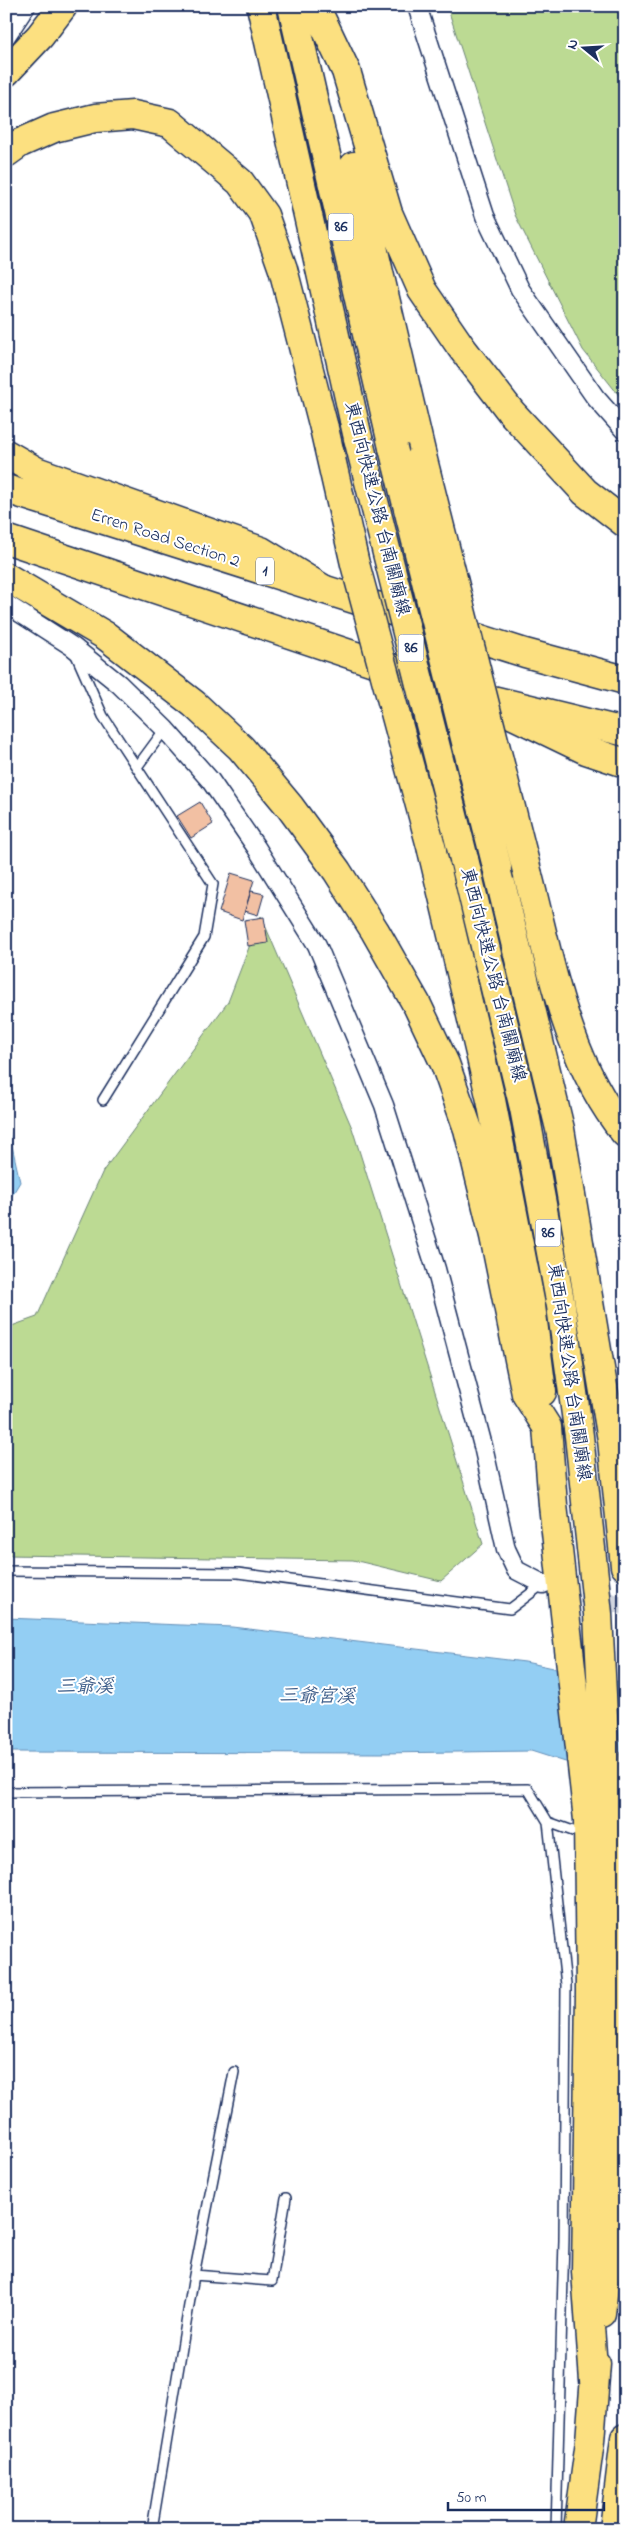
<svg xmlns="http://www.w3.org/2000/svg" width="631" height="2535" font-family="'Indie Flower','LXGW WenKai TC',sans-serif">
  <rect width="100%" height="100%" fill="#fff"/>
  <filter id="ink" filterUnits="userSpaceOnUse"><feTurbulence type="fractalNoise" baseFrequency=".02" numOctaves="2"/><feDisplacementMap in="SourceGraphic" scale="10" xChannelSelector="R" yChannelSelector="G"/><feConvolveMatrix kernelMatrix="1 2 1 2 8 2 1 2 1" color-interpolation-filters="sRGB"/></filter>
  <g filter="url(#ink)">
    <path fill="#bcda93" stroke="#6c8478" d="M447 6H625V403L583 350 515 215Z
      M261 916 352 1128 483 1544 441 1581 353 1560 6 1555V1328L37 1317 103 1171 228 1002Z"/>
    <path fill="#93cef3" stroke="#638eb7" d="M6 1132H9L20 1182 6 1205Z
      M6 1618 232 1627 525 1662 625 1683V1781L531 1751 381 1753 6 1752Z"/>
    <path fill="#f2c0a3" stroke="#1b2f5e" d="M200 802 213 824 191 838 177 816Z
      M231 873 254 880 242 920 219 912Z
      M251 891 264 894 258 915 245 911Z
      M264 917 268 943 248 946 244 920Z"/>
    <g fill="none" stroke-linecap="round" stroke-linejoin="round">
      <path stroke="#d1d5df" stroke-width="18" stroke-dasharray="18 9" stroke-linecap="butt" d="M555 1587 625 1606"/>
      <defs>
        <path id="service" d="M76 655 103 716 213 884 204 937 103 1100
          M137 767 165 729
          M6 1571 238 1573 510 1609 543 1584
          M6 1792 528 1789 548 1822 566 1985 564 2240 556 2529
          M548 1822 573 1831
          M194 2275 272 2281 286 2198
          M152 2529 194 2275 234 2072"/>
        <path id="minor" d="M417 6 485 216 520 289 595 397 625 431
          M6 36 26 6
          M6 604 73 647 119 684 165 729 210 780 256 847 317 945 384 1105 436 1269 483 1446 506 1549 516 1570 543 1584"/>
        <path id="primary" d="M6 489 525 653 625 680
          M6 539 472 695 625 732"/>
        <path id="trunk" d="M261 6 358 438
          M292 6 393 448
          M317 10 346 71 388 213 422 290 461 347 511 412 585 492 625 523
          M6 72 40 36 63 6
          M6 153 20 143 54 128 95 118 133 115 170 123 240 182 264 215 283 269 324 428
          M354 166 422 456
          M6 454 36 471 261 551 323 589
          M6 577 106 636 194 704 241 748 290 807 337 871 375 931 417 1005 445 1064 468 1129 494 1236 526 1394 547 1427 553 1505 588 1820 590 1991 586 2272 594 2381
          M472 695 586 750 625 763
          M432 850 491 1100 531 1306 542 1392
          M464 859 524 1108 561 1306 579 1436 598 1614 617 1997 607 2258 601 2313
          M497 867 560 1129 612 1440 625 1566
          M528 875C551 965 566 1060 625 1133
          M578 2529 590 2441 596 2364
          M614 2529 625 2438"/>
      </defs>
      <use href="#service" stroke="#1b2f5e" stroke-width="12"/>
      <use href="#minor" stroke="#1b2f5e" stroke-width="21"/>
      <use href="#primary" stroke="#1b2f5e" stroke-width="31"/>
      <use href="#trunk" stroke="#1b2f5e" stroke-width="31"/>
      <use href="#service" stroke="#fff" stroke-width="9"/>
      <use href="#minor" stroke="#fff" stroke-width="18"/>
      <use href="#primary" stroke="#fce080" stroke-width="28"/>
      <use href="#trunk" stroke="#fce080" stroke-width="28"/>
      <defs>
        <path id="trunk-bridge" d="M324 428 355 564 432 850
          M358 438 464 859
          M393 448 497 867
          M422 456 528 875"/>
      </defs>
      <use href="#trunk-bridge" stroke="#1b2f5e" stroke-width="31" stroke-linecap="butt"/>
      <use href="#trunk-bridge" stroke="#fce080" stroke-width="28"/>
    </g>
  </g>
  <g text-anchor="middle" dominant-baseline="central" stroke-width="4" stroke-linejoin="round" paint-order="stroke">
    <g fill="#fff" stroke="#5f6d8e" stroke-width="1">
      <rect x="328.5" y="213.5" width="25" height="27" rx="4"/>
      <rect x="256" y="557.5" width="18" height="27" rx="4"/>
      <rect x="398.5" y="634.5" width="25" height="27" rx="4"/>
      <rect x="535.5" y="1219.5" width="25" height="27" rx="4"/>
    </g>
    <g font-size="16" font-weight="bold" fill="#1b2f5e">
      <text x="341" y="227">86</text>
      <text x="265" y="571">1</text>
      <text x="411" y="648">86</text>
      <text x="548" y="1233">86</text>
    </g>
    <g font-size="18" fill="#1b2f5e" stroke="#fff">
      <text transform="translate(376 509) rotate(76)">東西向快速公路 台南關廟線</text>
      <text transform="translate(165 539) rotate(18)">Erren Road Section 2</text>
      <text transform="translate(492 975) rotate(76)">東西向快速公路 台南關廟線</text>
      <text transform="translate(568 1372) rotate(82)">東西向快速公路 台南關廟線</text>
    </g>
    <g font-size="19" font-style="italic" fill="#3f5f8b" stroke="#fff">
      <text x="85" y="1687">三爺溪</text>
      <text transform="translate(317 1697) rotate(1)">三爺宮溪</text>
    </g>
  </g>
  <rect width="631" height="2535" fill="none" stroke="#fff" stroke-width="25"/>
  <rect x="12" y="12" width="606" height="2510" fill="none" stroke="#1b2f5e" stroke-width="2" filter="url(#ink)"/>
  <g transform="translate(584 48) rotate(288)" stroke="#ffffff" stroke-width="4" paint-order="stroke">
  <path d="M0-4L9 19L0 12L-9 19Z" fill="#1b2f5e"/>
  <text y="-8" font-size="14" font-weight="bold" text-anchor="middle" fill="#1b2f5e">N</text>
  </g>
  <path d="M448 2502v8h156v-8" fill="none" stroke="#1b2f5e" stroke-width="2.5"/>
  <text x="456" y="2502" font-size="15" fill="#1b2f5e" stroke="#ffffff" stroke-width="4" paint-order="stroke">50 m</text>
</svg>
